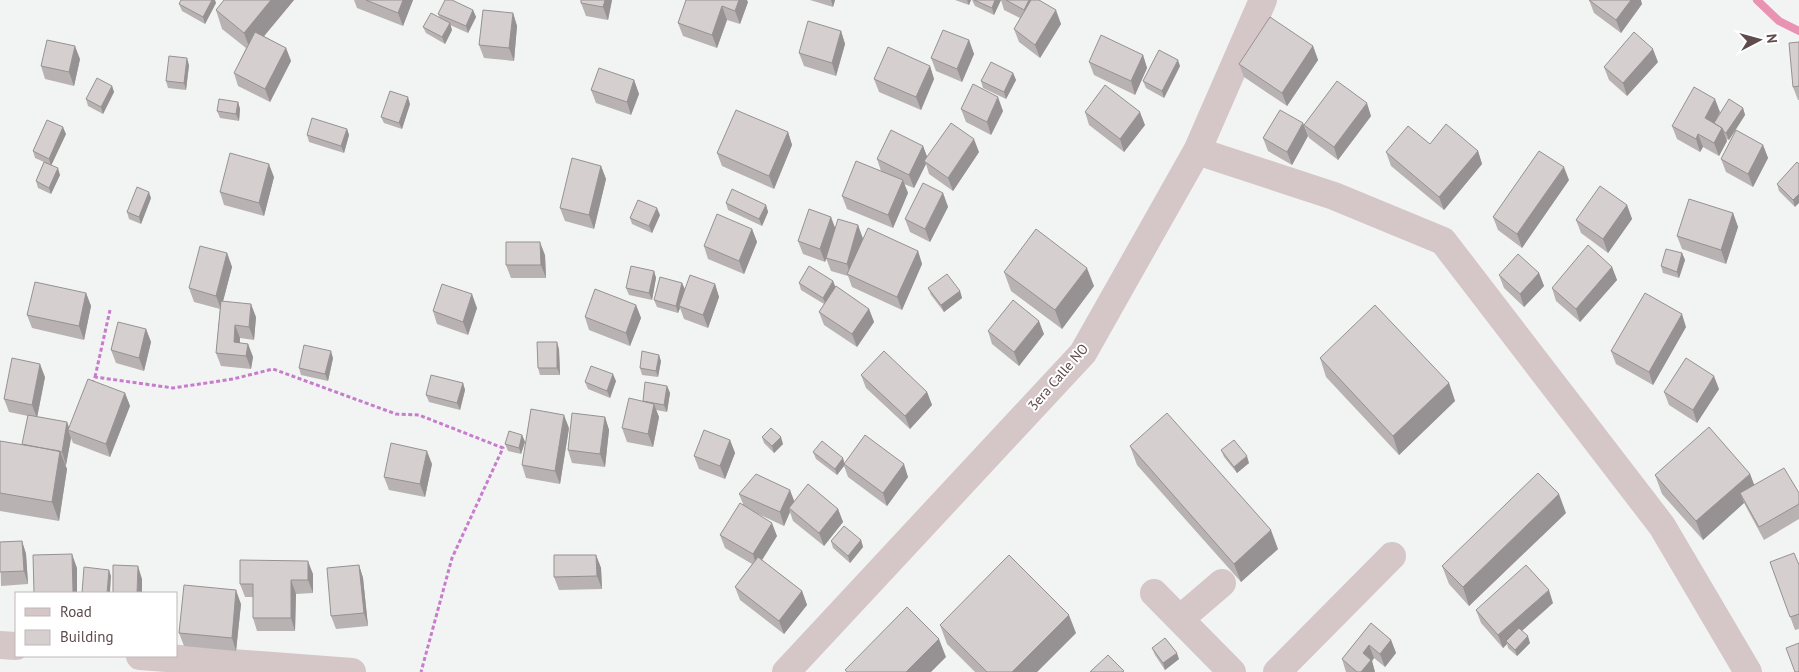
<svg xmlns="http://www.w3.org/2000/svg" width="1799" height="672" font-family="'PT Sans',sans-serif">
  <rect width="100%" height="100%" fill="#f2f4f3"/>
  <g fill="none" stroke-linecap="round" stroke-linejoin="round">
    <path stroke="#ea92b2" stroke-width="8" d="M1757 0 1779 21 1799 31"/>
    <path stroke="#c77ccc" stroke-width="3" stroke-dasharray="4 2.5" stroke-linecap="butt" d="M95 377 110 310
      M92 384 95 377 173 388 233 379 273 369 396 414 419 415 503 448 452 558 421 672"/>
    <path stroke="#d5c6c8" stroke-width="28" d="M1197 151 1334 196 1443 241 1662 526 1748 672
      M1154 593 1232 672
      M1180 619 1222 583
      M0 645 16 646
      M140 656 352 672
      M786 672 1083 353 1197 151 1263 0
      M1277 672 1392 556"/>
  </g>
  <path fill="#b8b2b3" d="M224 0H294L264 36 286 48 291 61 270 102 238 86 234 73 246 48 222 29 216 10Z
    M354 0H413L403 26 357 8Z
    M612 0 608 20 586 16 581 3Z
    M686 0 748 2 740 24 727 20 717 48 683 36 678 23Z
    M810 0H835L833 7Z
    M955 0H971L969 5Z
    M972 0H1040V1L1061 24 1040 58 1019 42 1014 29 1020 18 1004 10 1001 0 994 15 975 6Z
    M1589 0 1642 4 1621 33 1594 13Z
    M216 3 205 24 182 11 179 4Z
    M473 10 476 17 468 33 450 25 452 30 445 44 426 33 423 27 440 18 438 14Z
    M513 13 517 26 514 61 484 58 479 45Z
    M841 31 845 44 836 76 804 66 799 53Z
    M969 40 974 54 962 82 936 71 931 58Z
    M1799 42V100H1798L1793 87Z
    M1313 46 1318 60 1287 106 1244 77 1239 64Z
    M1143 55 1147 68 1135 95 1094 75 1089 62Z
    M80 59 74 86 45 79 41 66Z
    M1658 62 1627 96 1609 80 1604 67Z
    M189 65 186 90 168 88 166 81Z
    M930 66 934 79 921 110 879 92 874 79Z
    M1180 66 1164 98 1146 88 1143 81Z
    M1013 73 1016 80 1006 99 983 88 981 81Z
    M634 80 639 94 631 115 596 103 591 90Z
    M112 86 114 92 103 114 88 106 86 99Z
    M238 102 240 109 239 121 220 118 217 111Z
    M410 104 402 129 384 123 381 117Z
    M1743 108 1745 115 1729 140 1726 139 1727 141 1719 156 1703 147 1700 152 1677 139 1672 126 1720 112 1717 118Z
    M961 109 1003 111 991 135 966 122Z
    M1085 112 1145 125 1124 152 1089 125Z
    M1371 116 1338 160 1309 138 1304 125Z
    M1303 123 1308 136 1292 165 1268 151 1263 138Z
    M347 129 349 135 344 153 309 142 307 135Z
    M788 132 792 145 774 189 722 166 717 153Z
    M66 134 51 165 60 175 51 194 38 188 36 181 44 162 35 158 33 151Z
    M1430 144 1478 151 1482 164 1444 210 1391 166 1386 152Z
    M1763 145 1768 158 1753 187 1726 172 1721 159Z
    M923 146 927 157 979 152 953 191 929 174 926 164 914 188 904 184 908 193 893 228 847 209 842 196 881 171 877 159Z
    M1797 162 1795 207 1779 191 1777 184Z
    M601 166 606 179 594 229 565 221 560 208Z
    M274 177 264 216 224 205 220 192Z
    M1569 180 1522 248 1498 230 1493 217Z
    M943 193 948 207 930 242 910 232 905 219Z
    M151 198 141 224 129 219 127 212Z
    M726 203 766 205 768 212 762 226 728 210Z
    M1627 205 1632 219 1608 253 1581 233 1576 220Z
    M1733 213 1738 227 1726 264 1682 249 1677 236Z
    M660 215 652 233 632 224 630 218Z
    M858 225 863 239 918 251 922 264 902 310 852 287 848 276 831 271 826 258 827 257 825 262 803 254 798 241 835 228Z
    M752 229 757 242 744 274 708 259 704 246Z
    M227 253 232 267 223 301 256 317 254 340 240 338V343L248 344 253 357 251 369 221 366 216 353 220 309 194 302 189 288Z
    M1682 253 1685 260 1679 278 1663 273 1661 266Z
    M545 255 546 278H511L506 265Z
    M1612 267 1617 280 1580 322 1556 301 1552 288Z
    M654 271 656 278 652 300 629 295 626 288Z
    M1004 272 1094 286 1062 329 1011 291Z
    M1539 273 1544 286 1524 307 1504 288 1499 275Z
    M833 281 835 287 869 309 874 322 857 347 824 325 819 312 824 304 801 290 799 283Z
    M682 283 685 289 715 284 719 297 708 328 684 319 680 308 678 313 657 307 654 300Z
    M928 288 960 291 962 298 944 312 931 295Z
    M86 293 91 306 84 340 32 328 27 315Z
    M636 305 641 318 630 346 589 330 585 317Z
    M477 308 468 335 437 324 433 311Z
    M1686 327 1653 385 1616 364 1611 351Z
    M146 329 151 342 144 371 116 363 111 350Z
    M988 331 1044 334 1019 366 992 344Z
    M559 349 560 375H540L538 368Z
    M333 358 328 381 301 375 299 368Z
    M1320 358 1449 383 1455 401 1399 455 1326 377Z
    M661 361 658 377 642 375 640 368Z
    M861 375 927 392 932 405 910 429 866 388Z
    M45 377 37 417 67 422 69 428 125 393 130 406 110 457 73 443 71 438 66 465H65L67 469 59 521 0 511V441L23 445 28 416 9 412 4 399Z
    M616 381 610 398 588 389 585 382Z
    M463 383 465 390 460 410 429 402 426 395Z
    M667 386 670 393 667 412 656 410 659 417 653 447 627 442 622 428 643 401Z
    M1719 389 1697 423 1669 405 1664 392Z
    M605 417 609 430 605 467 572 463 568 450Z
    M569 428 560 484 526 478 522 465Z
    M522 435 525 442 521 454 508 451 505 444Z
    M762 437 783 444 774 453 764 443Z
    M730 440 735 453 725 479 699 469 694 456Z
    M1130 446 1278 549 1241 582 1137 465Z
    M1221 450 1249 463 1237 473 1224 457Z
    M813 452 843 458 844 463 908 477 887 506 848 477 844 466 837 475 816 459Z
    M432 464 425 497 389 490 384 477Z
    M1750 474 1754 485 1799 493V519L1764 540 1744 503 1703 540 1662 494 1655 475Z
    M739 494 794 501 838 509 843 522 824 546 793 521 790 512 784 526 756 513 777 536 762 560 802 591 807 605 784 634 740 600 735 587 752 564 725 548 720 535 743 504Z
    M1566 513 1469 606 1449 584 1442 566Z
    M861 540 863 547 850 563 833 548 831 541Z
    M22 541 26 554 28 584 1 586 0 542Z
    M596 555 601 568 602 589 559 590 554 577Z
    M1770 562 1799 565V629L1795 630Z
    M359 565 363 578 368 626 336 629 331 616Z
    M313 574V593L296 594 295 631H257L253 618V597H245L240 584Z
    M1553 603 1522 631 1530 643 1517 656 1508 648 1507 644 1503 648 1481 623 1476 610Z
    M241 604 236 651 184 646 179 633Z
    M1371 623 1391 640 1396 653 1385 667 1374 658 1372 661 1375 672H1346L1342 659Z
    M940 625 1076 633 1037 672H975L947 644Z
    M1152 648 1179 659 1165 670 1155 655Z"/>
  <path fill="#969192" d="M212 0H215L216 3 205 24 203 17Z
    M271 0H294L251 52 244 33Z
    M403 0H413L403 26 398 13Z
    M605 0H612L608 20 603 7Z
    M739 0H747L748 2 740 24 735 11Z
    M831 0H835L833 7Z
    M967 0H971L969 5Z
    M995 0H1001L994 15 992 8Z
    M1029 0H1040L1028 23 1024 10Z
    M1631 0H1641L1642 4 1621 33 1616 20Z
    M722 6 727 20 717 48 712 35Z
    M473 10 476 17 468 33 466 26Z
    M1056 10 1061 24 1040 58 1035 45Z
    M513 13 517 26 514 61 509 48Z
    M450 23 452 30 445 44 442 37Z
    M841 31 845 44 836 76 832 63Z
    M969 40 974 54 962 82 957 69Z
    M75 46 80 59 74 86 69 72Z
    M1313 46 1318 60 1287 106 1282 93Z
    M286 48 291 61 270 102 265 89Z
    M1653 49 1658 62 1627 96 1623 83Z
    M1143 55 1147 68 1135 95 1131 81Z
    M187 58 189 65 186 90 184 83Z
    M1178 60 1180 66 1164 98 1162 91Z
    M930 66 934 79 921 110 916 97Z
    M1013 73 1016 80 1006 99 1004 92Z
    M634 80 639 94 631 115 627 102Z
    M112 86 114 92 103 114 101 107Z
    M408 97 410 104 402 129 399 123Z
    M998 97 1003 111 991 135 987 122Z
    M1715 99 1720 112 1710 131 1705 118Z
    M238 102 240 109 239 121 236 114Z
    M1367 103 1371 116 1338 160 1334 147Z
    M1743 108 1745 115 1729 140 1726 133Z
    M1140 112 1145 125 1124 152 1120 139Z
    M1303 123 1308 136 1292 165 1287 152Z
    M63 127 66 134 51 166 49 159Z
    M1722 128 1727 141 1719 156 1714 143Z
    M347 129 349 135 344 153 341 146Z
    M788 132 792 145 774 189 769 176Z
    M1698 134 1703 147 1700 152 1696 139Z
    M974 139 979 152 953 191 948 178Z
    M1763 145 1768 158 1753 187 1748 174Z
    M923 146 928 159 924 161 926 164 914 188 909 175Z
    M1478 151 1482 164 1444 210 1439 197Z
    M269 164 274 177 264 216 259 203Z
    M601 166 606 179 594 229 589 215Z
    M1564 167 1569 180 1522 248 1517 234Z
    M58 168 60 175 51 194 49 188Z
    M903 180 908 193 893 228 888 215Z
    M149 192 151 198 141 224 139 217Z
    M943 193 948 207 930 242 925 229Z
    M1799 194V203L1795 207 1793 200Z
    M766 205 768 212 762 226 759 219Z
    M1627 205 1632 219 1608 253 1603 239Z
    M657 208 660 215 652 233 649 226Z
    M1733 213 1738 227 1726 264 1721 250Z
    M831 217 836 230 825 262 820 249Z
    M858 225 863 239 851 276 847 264Z
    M752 229 757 242 744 274 739 261Z
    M540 242 545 255 546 278 541 265Z
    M918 251 922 264 902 310 897 297Z
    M227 253 232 267 221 309 216 296Z
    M1682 253 1685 260 1679 278 1677 272Z
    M1612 267 1617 280 1580 322 1576 309Z
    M1087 268 1094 286 1062 329 1055 310Z
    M654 271 656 278 652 300 649 293Z
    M1539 273 1544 286 1524 307 1520 294Z
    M833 281 836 288 826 305 823 298Z
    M682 283 685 290 679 306 680 308 678 313 676 306Z
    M715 284 719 297 708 328 703 315Z
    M960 291 962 298 944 312 941 305Z
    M86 293 91 306 84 340 79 326Z
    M472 294 477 308 468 335 463 322Z
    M251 304 256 317 254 340 249 327Z
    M636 305 641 318 630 346 626 333Z
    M869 309 874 322 857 347 852 334Z
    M1682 314 1686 327 1653 385 1649 372Z
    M1039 321 1044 334 1019 366 1014 352Z
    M235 325 240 338 239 355 234 342Z
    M146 329 151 342 144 371 139 358Z
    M557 342 559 349 560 375 557 368Z
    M248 344 253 357 251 369 246 356Z
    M331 351 333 358 328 381 325 374Z
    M659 355 661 361 658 377 656 371Z
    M40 364 45 377 37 418 32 405Z
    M613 374 616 381 610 398 607 391Z
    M1714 376 1719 389 1697 423 1693 410Z
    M463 383 465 390 460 410 457 403Z
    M1449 383 1455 401 1399 455 1393 436Z
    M667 386 670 393 667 412 664 405Z
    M927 392 932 405 910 429 905 416Z
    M125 393 130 406 110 457 106 444Z
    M654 404 659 417 653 447 648 434Z
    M564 415 569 428 560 484 555 471Z
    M605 417 609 430 605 467 600 454Z
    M67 422 70 430H68L71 438 66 465 62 452Z
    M522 435 525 442 521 454 519 448Z
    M781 437 783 444 774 453 772 446Z
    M730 440 735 453 725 479 720 466Z
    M60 451 67 469 59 521 52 502Z
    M427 451 432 464 425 497 420 484Z
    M1247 456 1249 463 1237 473 1234 467Z
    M843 458 845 465 844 464V466L837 475 835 469Z
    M904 464 908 477 887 506 883 493Z
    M1750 474 1757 492 1740 493 1744 503 1703 540 1696 521Z
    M790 490 795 503 789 508 790 512 784 526 780 512Z
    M1559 494 1566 513 1469 606 1463 587Z
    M838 509 843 522 824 546 819 533Z
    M772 523 777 536 757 568 753 554Z
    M1271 530 1278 549 1241 582 1234 564Z
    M861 540 863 547 850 563 848 556Z
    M22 541 26 554 28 584 24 571Z
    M72 554 77 568V593H73Z
    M596 555 601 568 602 589 597 576Z
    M308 561 313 574V593L308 580Z
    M359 565 363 578 368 626 364 613Z
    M138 566 142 579V593H137Z
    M109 570 111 576 110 593H107Z
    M291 580 296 594 295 631 291 618Z
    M236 590 241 604 236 651 232 638Z
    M1549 590 1553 603 1508 643 1506 641 1507 644 1503 648 1498 635Z
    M802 591 807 605 784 634 779 621Z
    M1069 615 1076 633 1037 672H1012Z
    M1528 636 1530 643 1517 656 1515 650Z
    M939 639 946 657 931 672H906Z
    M1391 640 1396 653 1385 667 1380 654Z
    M1369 645 1374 658 1372 661 1375 672H1361L1363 653Z
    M1177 653 1179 659 1165 670 1163 663Z"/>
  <path fill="#d6cfd0" stroke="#969192" d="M181 0H212L203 17 179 4Z
    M224 0H271L244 33 216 10Z
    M366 0H403L398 13Z
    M445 0H452L473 10 466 26 438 14Z
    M581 0H605L603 7 581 3Z
    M686 0H739L735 11 722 6 712 35 678 23Z
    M974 0H995L992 8Z
    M1006 0H1029L1024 10Z
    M1031 0H1039L1056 10 1035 45 1014 29Z
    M1589 0H1631L1616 20Z
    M483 10 513 13 509 48 479 45Z
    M431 13 450 23 442 37 423 27Z
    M1270 17 1313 46 1282 93 1239 64Z
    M808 21 841 31 832 63 799 53Z
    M943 30 969 40 957 69 931 58Z
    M255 32 286 48 265 89 234 73Z
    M1634 32 1653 49 1623 83 1604 67Z
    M1101 35 1143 55 1131 81 1089 62Z
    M47 40 75 46 69 72 41 66Z
    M1799 42V86L1793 87 1789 43Z
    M888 47 930 66 916 97 874 79Z
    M1159 50 1178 60 1162 91 1143 81Z
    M169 56 187 58 184 83 166 81Z
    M991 62 1013 73 1004 92 981 81Z
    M599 68 634 80 627 102 591 90Z
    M97 78 112 86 101 107 86 99Z
    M1337 81 1367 103 1334 147 1304 125Z
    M973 84 998 97 987 122 961 109Z
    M1105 85 1140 112 1120 139 1085 112Z
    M1694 87 1715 99 1705 118 1722 128 1714 143 1698 134 1696 139 1672 126Z
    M390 91 408 97 399 123 381 117Z
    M219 99 238 102 236 114 217 111Z
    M1729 99 1743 108 1726 133 1724 132 1722 128 1714 123Z
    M736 110 788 132 769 176 717 153Z
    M1280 110 1303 123 1287 152 1263 138Z
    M312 118 347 129 341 146 307 135Z
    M47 120 63 127 49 159 33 151Z
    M951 123 974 139 948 178 924 161Z
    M1446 124 1478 151 1439 197 1386 152 1408 126 1430 144Z
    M891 130 923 146 909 175 877 159Z
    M1736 130 1763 145 1748 174 1721 159Z
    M1539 151 1564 167 1517 234 1493 217Z
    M230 153 269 164 259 203 220 192Z
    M572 158 601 166 589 215 560 208Z
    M856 161 903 180 888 215 842 196Z
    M44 162 58 168 49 188 36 181Z
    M1797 162 1799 164V194L1793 200 1777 184Z
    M923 183 943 193 925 229 905 219Z
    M1600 186 1627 205 1603 239 1576 220Z
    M137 187 149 192 139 217 127 212Z
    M732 189 766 205 759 219 726 203Z
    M1689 199 1733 213 1721 250 1677 236Z
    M638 200 657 208 649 226 630 218Z
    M809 209 831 217 820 249 798 241Z
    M717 214 752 229 739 261 704 246Z
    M838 219 858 225 847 264 826 258Z
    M868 228 918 251 897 297 847 274Z
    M1036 229 1087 268 1055 310 1004 272Z
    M506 242H540L541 265H506Z
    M1588 245 1612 267 1576 309 1552 288Z
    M200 246 227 253 216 296 189 288Z
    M1666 249 1682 253 1677 272 1661 266Z
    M1518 254 1539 273 1520 294 1499 275Z
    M631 266 654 271 649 293 626 288Z
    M809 266 833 281 823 298 799 283Z
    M947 274 960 291 941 305 928 288Z
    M690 275 715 284 703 315 679 306Z
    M660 277 682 283 676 306 654 300Z
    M35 282 86 293 79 326 27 315Z
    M442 284 472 294 463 322 433 311Z
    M836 286 869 309 852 334 819 312Z
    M595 289 636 305 626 333 585 317Z
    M1645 293 1682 314 1649 372 1611 351Z
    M1013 300 1039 321 1014 352 988 331Z
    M221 301 251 304 249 327 235 325 234 342 248 344 246 356 216 353Z
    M1375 305 1449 383 1393 436 1320 358Z
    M118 322 146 329 139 358 111 350Z
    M537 342H557V368H538Z
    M304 345 331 351 325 374 299 368Z
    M642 351 659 355 656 371 640 368Z
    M884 351 927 392 905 416 861 375Z
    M12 358 40 364 32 405 4 399Z
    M1686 358 1714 376 1693 410 1664 392Z
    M591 366 613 374 607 391 585 382Z
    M431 375 463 383 457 403 426 395Z
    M88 379 125 393 106 444 68 430Z
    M645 382 667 386 664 405 643 401Z
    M629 398 654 404 648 434 622 428Z
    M531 409 564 415 555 471 522 465Z
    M572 413 605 417 600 454 568 450Z
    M1167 413 1271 530 1234 564 1130 446Z
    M28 415 67 422 62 452 22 444Z
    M1709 427 1750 474 1696 521 1655 475Z
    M771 428 781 437 772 446 762 437Z
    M704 430 730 440 720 466 694 456Z
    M509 431 522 435 519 448 505 444Z
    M865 435 904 464 883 493 844 464Z
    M1234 440 1247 456 1234 467 1221 450Z
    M0 441 60 451 52 502 0 493Z
    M822 441 843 458 835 469 813 452Z
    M391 443 427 451 420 484 384 477Z
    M1784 468 1799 493V504L1759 527 1740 493Z
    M1538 473 1559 494 1463 587 1442 566Z
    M756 474 790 490 780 512 739 494Z
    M808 484 838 509 819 533 789 508Z
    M740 503 772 523 753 554 720 535Z
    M844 526 861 540 848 556 831 541Z
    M22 541 24 571 0 572V542Z
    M1794 553 1799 565V614L1790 617 1770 562Z
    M72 554 73 593H34L33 555Z
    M554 555H596L597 576 554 577Z
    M1009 555 1069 615 1012 672H987L940 625Z
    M758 557 802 591 779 621 735 587Z
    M240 560 308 561V580H291V618H253V584H240Z
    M113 565 138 566 137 593H113Z
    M359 565 364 613 331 616 327 568Z
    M1526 565 1549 590 1498 635 1476 610Z
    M84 567 109 570 107 593H82Z
    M184 585 236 590 232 638 179 633Z
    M907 607 939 639 906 672H847L845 670Z
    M1371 623 1391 640 1380 654 1369 645 1363 653 1371 660 1361 672H1357L1342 659Z
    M1519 628 1528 636 1515 650 1506 641Z
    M1165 638 1177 653 1163 663 1152 648Z
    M1799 643V672H1795L1786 648Z
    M1108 655 1124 671 1122 672H1090Z"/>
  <g text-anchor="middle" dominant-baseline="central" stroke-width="4" stroke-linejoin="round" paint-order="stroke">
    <g font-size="14" fill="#5f4a4c" stroke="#fff">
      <text transform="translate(1058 377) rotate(-49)">3era Calle NO</text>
    </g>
  </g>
  <rect x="15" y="592" width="162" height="65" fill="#ffffff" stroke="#bfb7b7"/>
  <rect x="25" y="608" width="25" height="8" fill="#d5c6c8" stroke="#bfb7b7"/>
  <text x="60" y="617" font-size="15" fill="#5f4a4c">Road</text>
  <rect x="25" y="630" width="25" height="15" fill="#d6cfd0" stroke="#bfb7b7"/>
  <text x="60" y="642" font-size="15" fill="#5f4a4c">Building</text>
  <g transform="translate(1759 40) rotate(84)" stroke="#ffffff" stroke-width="4" paint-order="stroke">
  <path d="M0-4L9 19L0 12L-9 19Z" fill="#5f4a4c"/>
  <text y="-8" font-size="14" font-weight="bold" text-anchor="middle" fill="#5f4a4c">N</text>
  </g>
</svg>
